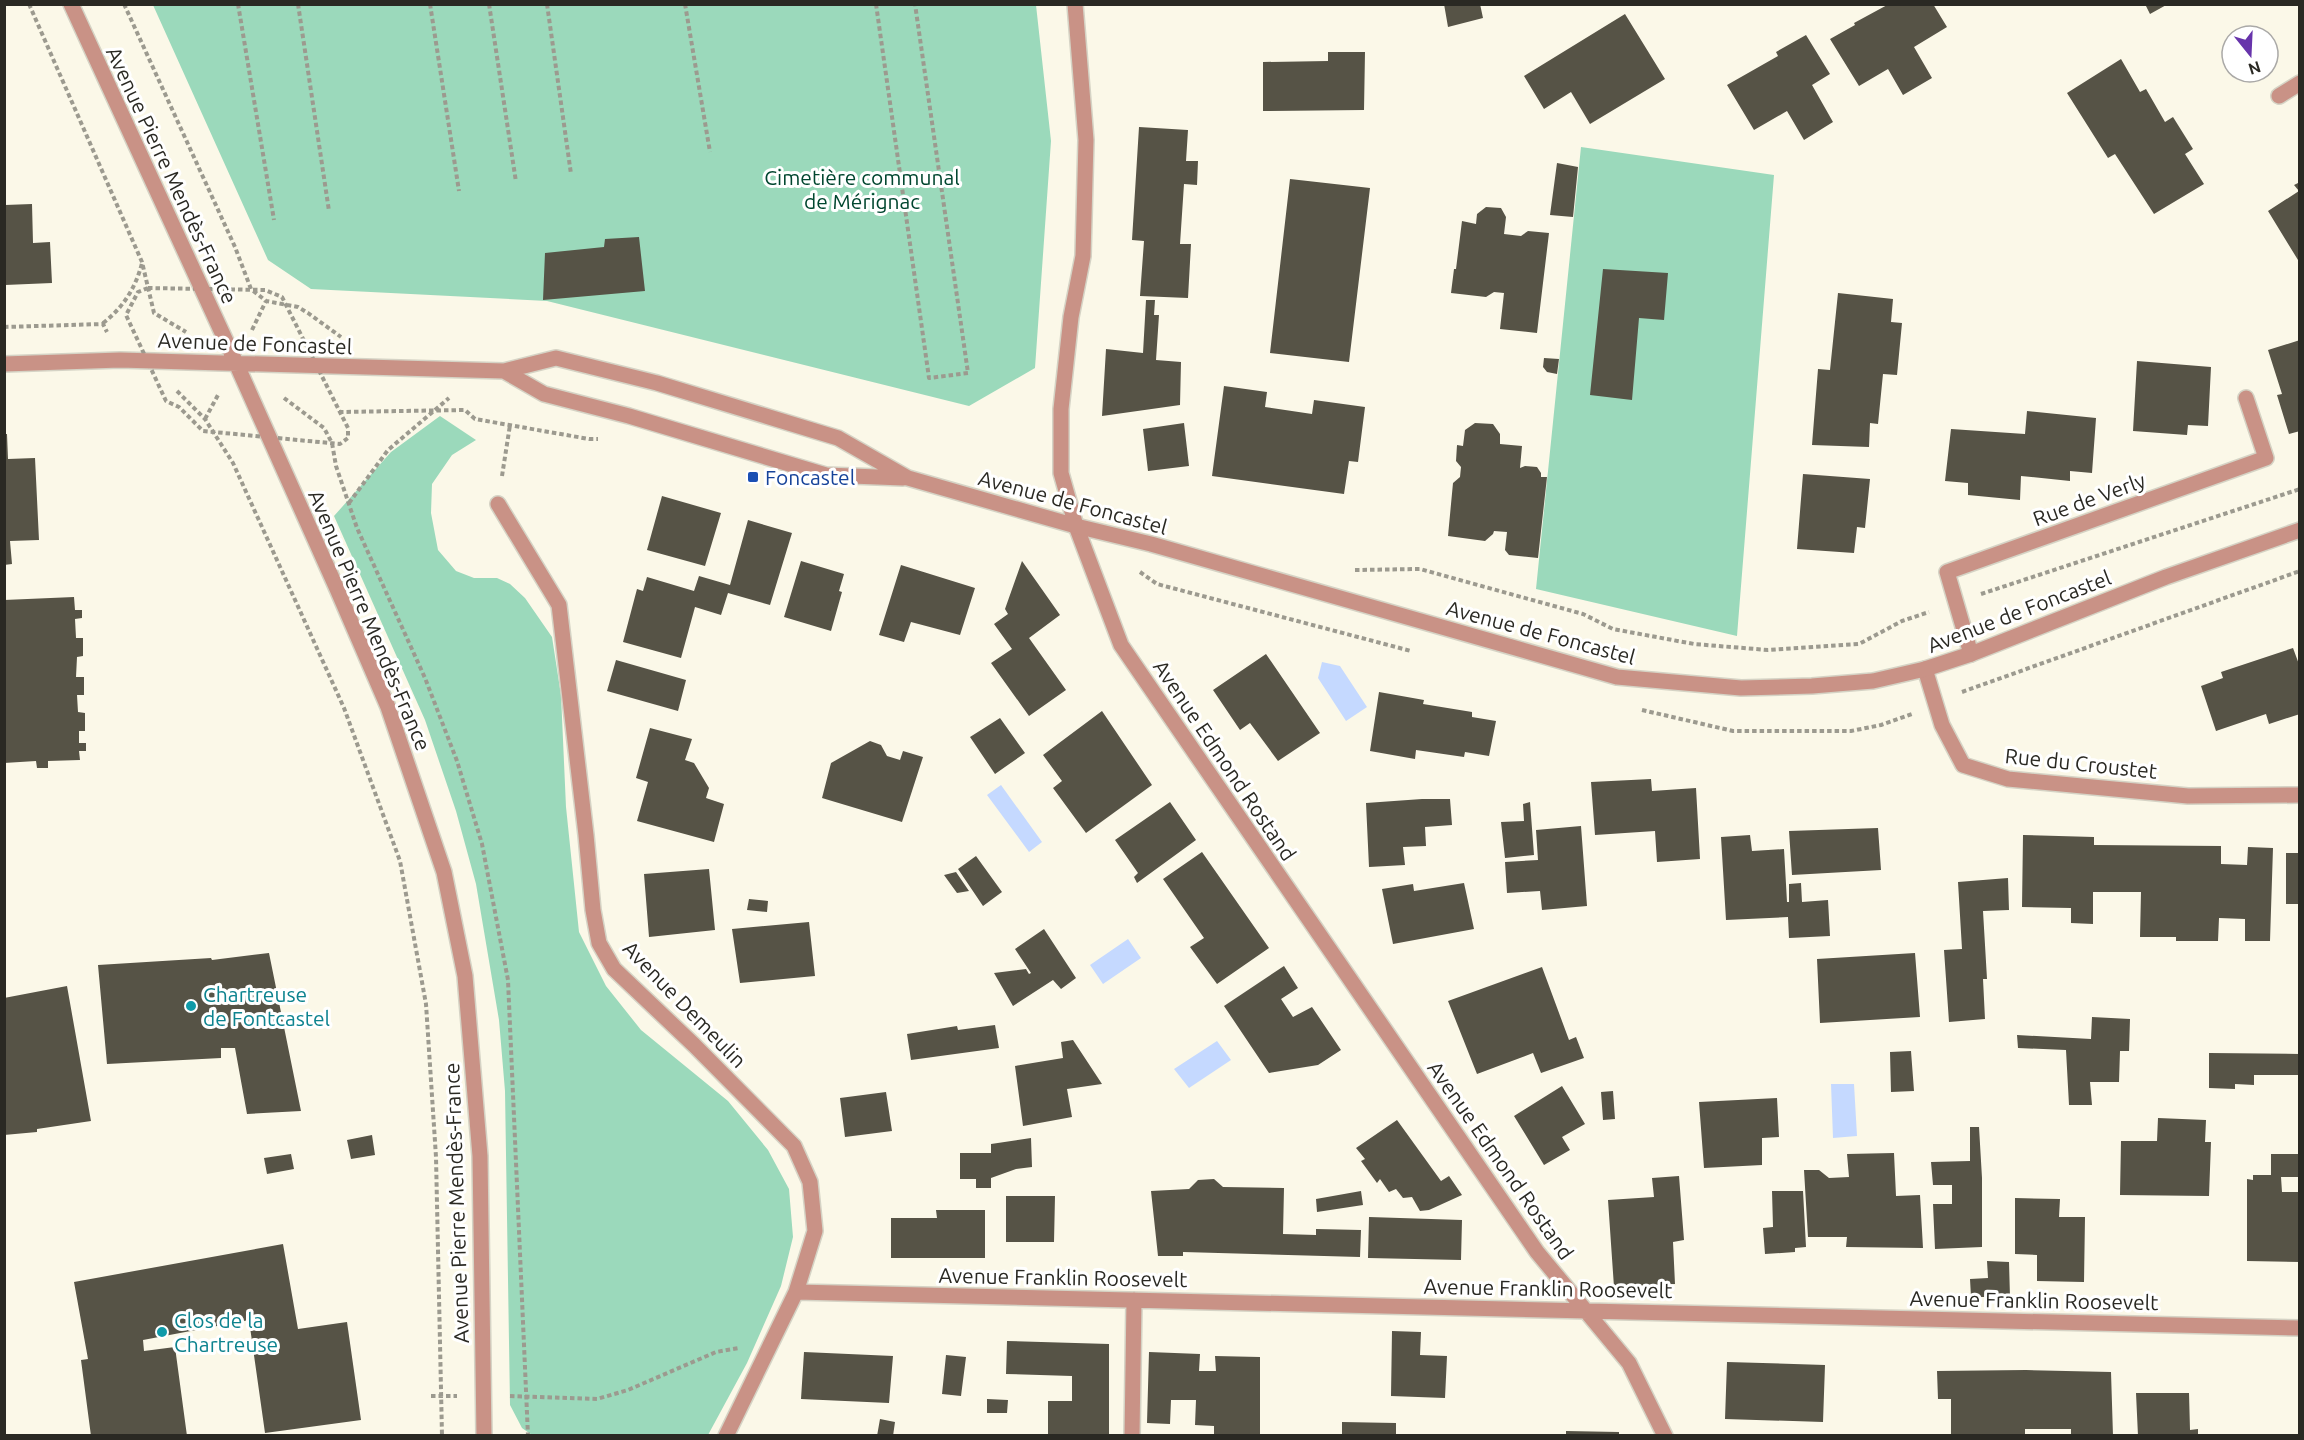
<svg xmlns="http://www.w3.org/2000/svg" width="2304" height="1440" font-family="Ubuntu,sans-serif">
  <rect width="100%" height="100%" fill="#fbf8e8"/>
  <path fill="#9bd9bb" d="M153 5H1036L1051 141 1035 368 969 406 547 301 311 289 268 260Z
    M1581 147 1774 175 1737 636 1536 589Z
    M440 416 476 440 452 455 432 484 431 513 438 550 456 571 474 578H497L510 584 525 598 552 637 561 695 566 807 579 932 606 986 641 1030 728 1101 768 1150 789 1189 793 1237 781 1286 747 1363 708 1435H532L522 1428 510 1405 505 1091 499 1020 476 884 456 811 425 720 334 516 391 452Z"/>
  <path fill="#c5d9ff" d="M1322 662 1340 666 1367 707 1346 721 1318 678Z
    M1001 785 1042 842 1029 852 987 795Z
    M1128 939 1141 958 1103 984 1090 965Z
    M1217 1041 1231 1060 1189 1088 1174 1069Z
    M1831 1084H1854L1857 1136 1833 1138Z"/>
  <path fill="#565346" d="M1444 4H1480L1483 18 1448 27Z
    M1889 4H1933L1947 27 1914 47 1932 78 1903 95 1888 69 1859 86 1830 39 1855 25 1854 23Z
    M2145 4H2168L2150 14Z
    M1625 14 1665 79 1590 124 1571 92 1544 109 1524 76Z
    M1806 35 1830 74 1812 85 1833 122 1804 140 1787 111 1754 130 1727 85 1778 56 1776 52Z
    M1328 52H1365L1364 110 1263 111V62L1328 61Z
    M2121 59 2140 92 2146 89 2165 122 2173 117 2193 149 2185 154 2204 184 2154 214 2115 154 2108 158 2067 93Z
    M1139 127 1188 130 1186 161H1198L1197 185 1184 184 1180 244H1191L1188 298 1140 296 1144 241 1132 240Z
    M1557 163 1578 167 1573 217 1550 215Z
    M1290 179 1370 188 1349 362 1270 353Z
    M2300 182V259L2298 260 2268 211 2299 191 2294 185Z
    M32 204 33 243 50 242 52 283 5 285V205Z
    M1486 207 1501 208 1506 217 1504 234 1521 236 1528 231 1549 233 1537 333 1500 329 1504 293 1494 292 1486 297 1451 293 1454 269H1456L1462 221 1476 224 1477 214Z
    M639 237 645 291 543 300 545 253 604 247 605 239Z
    M1603 269 1668 273 1664 320 1639 318 1632 400 1590 395Z
    M1838 293 1893 299 1891 322 1902 323 1897 375 1883 374 1878 424 1870 423 1869 447 1812 445 1818 369 1830 370Z
    M1146 300H1155L1154 315H1159L1156 360 1181 362 1180 405 1102 416 1106 349 1143 353Z
    M2300 340V431L2289 434 2277 395 2282 394 2268 350Z
    M1544 358 1559 359 1557 374 1547 372 1543 367Z
    M2137 361 2211 367 2208 426 2188 425 2187 435 2133 431Z
    M1224 386 1267 392 1265 407 1312 414 1314 400 1365 407 1358 462 1349 461 1344 494 1212 476Z
    M2027 411 2096 418 2092 473 2070 471V481L2021 476 2020 500 1968 495V483L1945 481 1951 429 2025 434Z
    M1184 423 1189 466 1148 471 1143 429Z
    M1475 423 1493 424 1500 434V444L1522 446 1520 468 1525 466 1537 467 1541 473V477H1547L1538 558 1509 555 1505 550 1507 532 1494 531 1493 534 1485 541 1448 536 1453 483 1460 477 1461 467 1456 461 1457 445 1463 446 1465 430Z
    M4 434H7L8 459 35 458 39 540 10 541 12 564 4 565Z
    M1803 474 1870 479 1865 528 1857 527 1854 553 1797 549Z
    M662 496 721 513 705 566 647 550Z
    M748 520 792 533 770 605 728 593 721 615 695 607 681 658 623 642 637 589 643 591 647 577 694 591 699 576 730 585Z
    M801 561 844 574 839 591 842 592 831 631 784 617Z
    M1022 561 1060 615 1029 638 1066 690 1029 716 991 663 1012 649 994 624 1008 614 1005 609Z
    M901 565 975 588 960 635 911 622 904 642 879 635Z
    M74 597 75 610H82V618L75 619 76 638H83V656L77 657 76 677H84V695H77L78 712 85 713V731H79V743H86V751H79L80 760 48 761V768H37L36 761 4 763V600Z
    M2293 648 2300 667V714L2269 724 2266 714 2216 731 2201 686 2223 678 2221 672Z
    M1266 654 1320 733 1278 761 1250 723 1240 730 1213 690Z
    M616 660 686 680 678 711 607 691Z
    M1379 692 1424 700 1423 704 1472 712V717L1496 721 1489 756 1465 752 1464 757 1416 750 1415 759 1370 751Z
    M1102 711 1152 785 1086 833 1053 788 1062 781 1043 755Z
    M1000 718 1025 753 995 774 970 737Z
    M650 728 692 739 685 760 694 763 709 788 706 798 724 804 714 842 637 821 648 782 636 778Z
    M870 741 881 745 887 756 900 760 903 751 923 757 902 822 822 798 831 763Z
    M1651 779 1652 791 1696 788 1700 859 1657 862 1655 831 1595 835 1591 782Z
    M1422 799H1450L1452 825 1425 827 1426 846 1403 847 1405 865 1369 867 1366 803Z
    M1170 802 1196 840 1137 883 1134 877 1138 873 1115 840Z
    M1530 802 1534 855 1505 858 1501 822 1524 821 1523 804Z
    M1581 826 1587 906 1542 910 1540 891 1507 893 1505 862 1538 860 1536 830Z
    M1878 828 1881 870 1792 875 1789 831Z
    M1750 835 1752 851 1784 849 1787 902H1789V884L1801 883 1802 902 1828 900 1830 936 1789 938 1788 917 1726 920 1721 837Z
    M2023 835 2094 837V845L2221 846V864L2247 865 2248 847 2273 848 2270 941H2245V919L2219 918 2218 941H2176V937H2140L2141 892H2093V924L2071 923V908L2022 907Z
    M1202 852 1269 948 1217 984 1190 947 1204 938 1163 879Z
    M2286 853H2300V904H2286Z
    M976 856 1002 892 983 906 958 869Z
    M709 869 715 930 649 937 644 874Z
    M956 872 969 891 957 893 944 875Z
    M2008 878 2009 910 1983 911 1987 979H1983L1985 1019 1949 1022 1944 950 1962 949 1958 882Z
    M1464 883 1474 929 1393 944 1382 889 1413 884 1414 891Z
    M749 899 768 901 767 912 747 910Z
    M809 922 815 976 740 983 732 929Z
    M1044 929 1076 978 1061 989 1053 980 1013 1006 994 973 1026 969 1029 974 1031 973 1015 949Z
    M269 953 301 1111 247 1114 235 1048H221V1058L107 1064 98 965 211 958 212 960Z
    M1915 953 1920 1017 1820 1023 1817 959Z
    M1284 966 1298 988 1281 999 1293 1017 1312 1007 1341 1050 1318 1065 1269 1073 1224 1006Z
    M1542 967 1569 1040 1576 1037 1584 1058 1541 1073 1533 1053 1477 1074 1448 1001Z
    M67 986 91 1121 37 1129V1132L4 1135V998Z
    M2092 1017 2130 1019 2129 1051H2120L2119 1082H2090L2092 1105H2069L2066 1050 2018 1048 2017 1035 2091 1039Z
    M995 1025 999 1048 911 1060 907 1034 957 1026 958 1030Z
    M1073 1040 1102 1084 1067 1089 1072 1117 1023 1126 1015 1066 1063 1058 1061 1042Z
    M1911 1051 1914 1091 1891 1092 1890 1052Z
    M2209 1053 2300 1054V1075H2254V1085L2235 1084V1089L2209 1088Z
    M1562 1086 1585 1124 1562 1137 1570 1150 1544 1165 1514 1116Z
    M1613 1091 1615 1119 1603 1120 1601 1092Z
    M886 1092 892 1131 845 1137 840 1098Z
    M1777 1098 1779 1137 1762 1138V1165L1704 1168 1699 1102Z
    M2158 1118 2206 1120 2205 1142H2211L2209 1196 2120 1195 2121 1141H2157Z
    M1397 1120 1441 1181 1449 1176 1462 1195 1429 1210 1420 1211 1412 1197 1403 1198 1396 1189 1389 1192 1380 1179 1377 1183 1361 1161 1365 1159 1356 1148Z
    M1970 1127H1979L1982 1178V1247L1935 1249 1933 1204H1952V1185H1933L1931 1162 1970 1161Z
    M372 1135 375 1155 351 1159 347 1140Z
    M1031 1138 1032 1167 1016 1169 991 1178V1188H976V1179H960V1153H991V1144Z
    M1894 1153 1896 1196 1920 1195 1923 1248 1846 1247 1847 1237H1808L1804 1170H1819L1829 1178 1849 1177 1847 1154Z
    M291 1154 294 1169 267 1174 264 1158Z
    M2271 1154H2300V1177H2281L2282 1192H2300V1262L2247 1261V1179L2253 1180V1175H2271Z
    M1679 1176 1684 1240 1673 1242 1675 1284 1614 1287 1608 1200 1654 1197 1652 1178Z
    M1214 1179 1223 1187 1284 1188 1283 1234 1316 1235V1229L1361 1230 1360 1257 1183 1252V1256H1158L1151 1191 1189 1189 1198 1180Z
    M1361 1191 1363 1205 1317 1212 1316 1199Z
    M1772 1191H1803L1806 1247 1795 1248V1252L1765 1254 1763 1228 1773 1227Z
    M1006 1196H1055L1054 1242H1006Z
    M2015 1198 2060 1199 2059 1217H2085L2084 1282 2037 1281V1255L2015 1254Z
    M936 1210H985V1258H891V1218H937Z
    M1369 1217 1462 1220 1461 1260 1368 1258Z
    M283 1244 298 1329 347 1322 361 1420 265 1433 249 1320 143 1340 144 1351 175 1347 187 1436H91L81 1360 88 1359 74 1282Z
    M1987 1261 2009 1262 2010 1297H1971L1970 1279 1988 1278Z
    M1392 1331 1421 1332 1420 1355 1447 1356 1445 1398 1391 1396Z
    M1007 1341 1109 1344V1436H1048V1401H1072V1376L1006 1374Z
    M804 1352 893 1356 889 1403 801 1399Z
    M1149 1352 1200 1354 1199 1371H1216L1215 1356 1260 1357V1436H1214V1426L1195 1425 1196 1400H1171L1170 1424 1147 1423Z
    M946 1355 966 1357 961 1396 942 1394Z
    M1727 1362 1825 1365 1823 1422 1725 1419Z
    M2026 1370 2111 1372 2113 1436H2071V1429H2025V1436H1951V1399H1938L1937 1371Z
    M2136 1393H2189L2190 1430 2198 1429V1436H2138Z
    M987 1399 1008 1400 1007 1413H987Z
    M880 1419 895 1422 893 1436H877Z
    M1342 1422 1396 1423V1436H1342Z
    M1566 1431 1619 1432V1436H1566Z"/>
  <g fill="none" stroke-linecap="round" stroke-linejoin="round">
    <defs>
      <path id="minor" d="M1075 4 1086 140 1083 256 1071 317 1061 409V473L1076 526 1121 645 1537 1252 1629 1363 1665 1436
        M2279 96 2300 83
        M498 504 559 605 586 835 593 910 599 943 614 969 694 1045 794 1146 810 1182 815 1231 796 1292 726 1436
        M1971 654 1947 572 2266 458 2246 398
        M1925 669 1942 725 1963 765 2008 779 2188 796 2300 795
        M796 1292 2300 1328
        M1132 1436 1134 1300"/>
      <path id="tertiary" d="M71 4 236 363 337 589 388 707 444 872 465 976 480 1156 484 1436
        M4 364 120 360 504 371 556 358 657 383 838 438 908 478 1076 526 1151 544 1617 677 1741 688 1812 686 1873 681 1925 669 1971 654 2166 577 2300 530
        M504 371 544 394 629 416 826 475 903 478"/>
    </defs>
    <use href="#minor" stroke="#d5d3c5" stroke-width="18"/>
    <use href="#tertiary" stroke="#d5d3c5" stroke-width="18"/>
    <path stroke="#9c9a8f" stroke-width="4" stroke-dasharray="4.5 3" stroke-linecap="butt" d="M29 4 142 262 154 313 186 332
      M124 4 235 247 251 289 266 301 298 307 308 313 341 337
      M238 4 274 220
      M298 4 329 211
      M430 4 459 191
      M489 4 516 182
      M547 4 571 174
      M685 4 710 152
      M876 4 929 378 968 373 915 4
      M148 288 265 290 282 297 348 428V438L340 444 203 431 179 407 166 401 126 315 138 292Z
      M103 323C123 308 136 287 142 263
      M4 327 103 324 107 332
      M252 330 266 301
      M177 391 205 419 233 463 344 708 400 861 426 1004 436 1157 442 1436
      M284 398 324 428 332 443 336 466 357 528 425 678 457 761 482 844 508 980 528 1436
      M339 412 465 410 475 419 589 439H598
      M205 419 218 395
      M502 476 510 425
      M349 503 388 450 449 398
      M1355 570 1420 569 1583 614 1613 629 1694 644 1768 650 1859 644 1902 621 1929 612
      M1140 572 1157 584 1411 651
      M1981 594 2300 489
      M1962 692 2300 571
      M1642 710 1733 731H1851L1881 725 1912 714
      M431 1396H457
      M510 1396 597 1399 628 1390 716 1352 739 1348"/>
    <use href="#minor" stroke="#c99286" stroke-width="15"/>
    <use href="#tertiary" stroke="#c99286" stroke-width="15"/>
  </g>
  <rect fill="#1a4fb4" stroke="#fff" stroke-width="2" x="747" y="471" width="12" height="12" rx="3"/>
  <g fill="#0f9aa8" stroke="#fff" stroke-width="2">
    <circle cx="191" cy="1006" r="6"/>
    <circle cx="162" cy="1332" r="6"/>
  </g>
  <g text-anchor="middle" dominant-baseline="central" stroke-width="6" stroke-linejoin="round" paint-order="stroke">
    <g font-size="21" fill="#2a2923" stroke="#fff">
      <text transform="translate(172 175) rotate(65)">Avenue Pierre Mendès-France</text>
      <text transform="translate(255 343) rotate(2)">Avenue de Foncastel</text>
      <text transform="translate(2089 499) rotate(-20)">Rue de Verly</text>
      <text transform="translate(1073 502) rotate(15)">Avenue de Foncastel</text>
      <text transform="translate(2019 611) rotate(-21)">Avenue de Foncastel</text>
      <text transform="translate(370 620) rotate(67)">Avenue Pierre Mendès-France</text>
      <text transform="translate(1541 632) rotate(15)">Avenue de Foncastel</text>
      <text transform="translate(1225 760) rotate(56)">Avenue Edmond Rostand</text>
      <text transform="translate(2081 763) rotate(6)">Rue du Croustet</text>
      <text transform="translate(685 1004) rotate(46)">Avenue Demeulin</text>
      <text transform="translate(1501 1160) rotate(55)">Avenue Edmond Rostand</text>
      <text transform="translate(456 1203) rotate(-92)">Avenue Pierre Mendès-France</text>
      <text transform="translate(1063 1277) rotate(1)">Avenue Franklin Roosevelt</text>
      <text transform="translate(1548 1288) rotate(1)">Avenue Franklin Roosevelt</text>
      <text transform="translate(2034 1300) rotate(1)">Avenue Franklin Roosevelt</text>
    </g>
    <g font-size="21" fill="#00462f" stroke="#fff">
      <text x="862" y="177">Cimetière communal<tspan x="862" dy="24">de Mérignac</tspan></text>
    </g>
    <g font-size="21" fill="#164399" stroke="#fff" text-anchor="start">
      <text x="765" y="477">Foncastel</text>
    </g>
    <g font-size="21" fill="#0d838f" stroke="#fff" text-anchor="start">
      <text x="203" y="994">Chartreuse<tspan x="203" dy="24">de Fontcastel</tspan></text>
      <text x="174" y="1320">Clos de la<tspan x="174" dy="24">Chartreuse</tspan></text>
    </g>
  </g>
  <rect width="2304" height="1440" fill="none" stroke="#2a2923" stroke-width="12"/>
  <g transform="translate(2250 54) rotate(162)"><circle r="28" fill="#ffffff" stroke="#aaa9a7" stroke-width="1.5"/>
  <path d="M0-4.5L10 22L0 15L-10 22Z" fill="#6734ab"/>
  <text y="-9" font-size="16" font-weight="bold" text-anchor="middle" fill="#2a2923">N</text>
  </g>
</svg>
